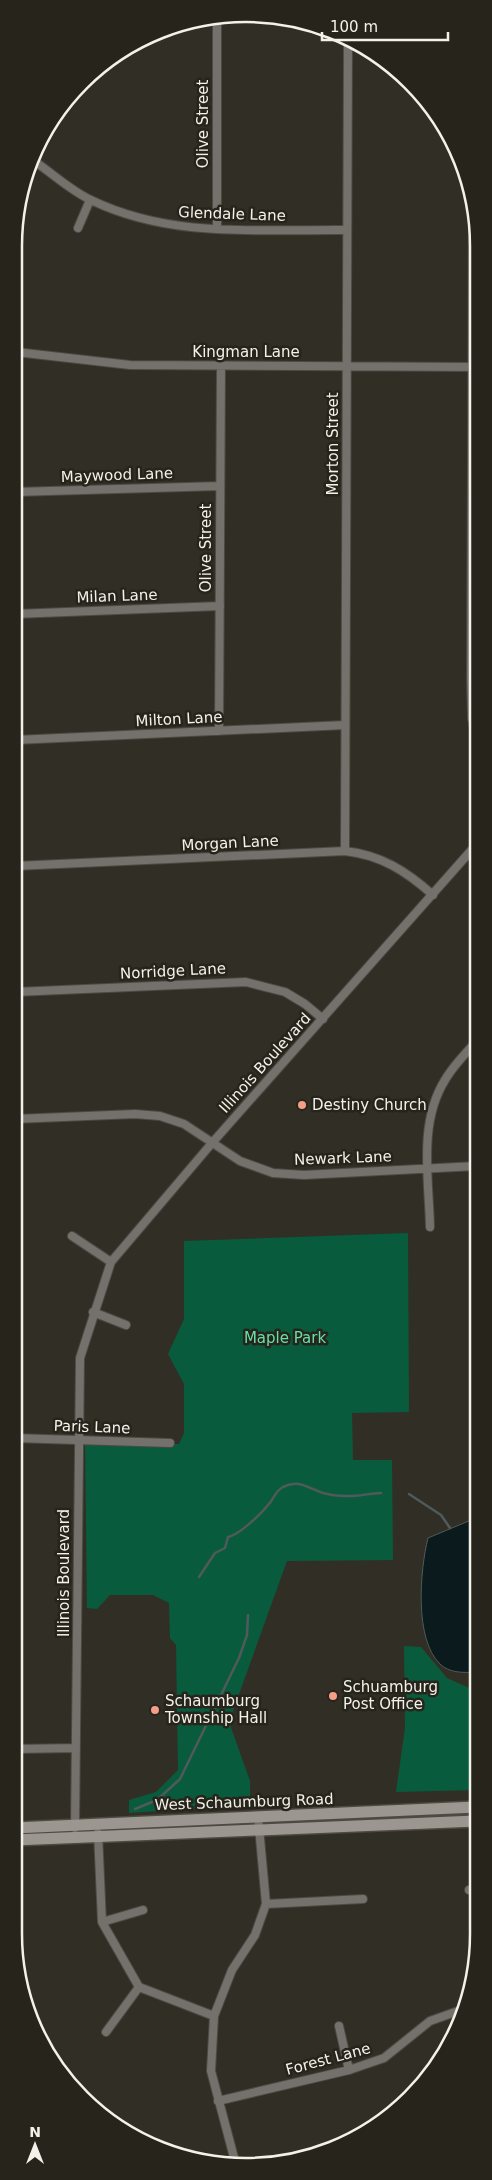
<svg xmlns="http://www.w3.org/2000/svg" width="492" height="2180" font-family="'DejaVu Sans',sans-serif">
  <rect width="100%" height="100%" fill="#312f25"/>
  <path fill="#095b3d" d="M408 1233 409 1412 352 1413 353 1460H392L393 1560 287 1561 229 1722 250 1781V1805L129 1813V1800L156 1792 178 1770 176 1645 170 1638 169 1603 153 1595H110L97 1609 87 1608 85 1443 179 1444 184 1433V1384L168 1354 184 1319V1241Z
    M404 1646 421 1647 447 1678 476 1691V1790L396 1792 405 1728Z"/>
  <path fill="#0b1a1d" stroke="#505a5a" d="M476 1518V1672C464 1673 449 1673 440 1664 414 1639 420 1570 428 1538Z"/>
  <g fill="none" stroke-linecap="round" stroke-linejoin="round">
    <path stroke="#505a5a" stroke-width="2.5" d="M409 1494 441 1515 450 1528
      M199 1577 215 1553 225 1548 228 1537C239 1535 261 1514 268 1505 274 1499 275 1491 283 1487 300 1479 307 1488 323 1493 330 1495 339 1496 346 1496 357 1497 369 1493 381 1493
      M135 1809 157 1800 180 1779 239 1658 247 1635 248 1615"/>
    <defs>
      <path id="minor" d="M34 161C52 173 71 191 91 200 171 239 261 229 347 230
        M473 206 471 678 472 718 476 738
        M78 228 90 200
        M217 229V20
        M16 352 130 365 476 367
        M15 492 220 486
        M15 614 220 606
        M219 731 221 366
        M15 740 345 725
        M345 851 348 37
        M15 866 345 851C381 855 406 871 433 895
        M15 992 246 982 285 992 305 1004 323 1019
        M15 1119 135 1114 160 1116 184 1124 240 1161 273 1173 304 1175 476 1166
        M430 1227C429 1180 418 1123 445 1080 453 1066 465 1054 476 1042
        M72 1236 111 1262
        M93 1312 126 1325
        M14 1438 170 1443
        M14 1749 76 1748
        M75 1828 80 1358 111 1262 212 1143 476 845
        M98 1833 102 1922 139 1987 214 2016
        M469 1890H476
        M266 1904 363 1899
        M102 1922 143 1910
        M339 2026 349 2070
        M106 2032 139 1987
        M218 2101 349 2070 384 2058 430 2021 461 2010
        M236 2165 211 2071 214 2016 232 1970 255 1935 266 1904 258 1816"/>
      <path id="secondary" d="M14 1828 476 1807
        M14 1840 476 1821"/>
    </defs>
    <use href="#minor" stroke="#4c4a41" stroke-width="10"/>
    <use href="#secondary" stroke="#4c4a41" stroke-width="14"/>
    <use href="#minor" stroke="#74716c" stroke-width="8"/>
    <use href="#secondary" stroke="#9b968f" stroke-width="11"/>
  </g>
  <g fill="#f49e87" stroke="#27251b" stroke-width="2">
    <circle cx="302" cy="1105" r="5"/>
    <circle cx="333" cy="1696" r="5"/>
    <circle cx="155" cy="1710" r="5"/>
  </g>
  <g text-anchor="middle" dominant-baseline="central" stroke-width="5" stroke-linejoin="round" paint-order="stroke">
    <g font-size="15" fill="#f2f1ea" stroke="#27251b">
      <text transform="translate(203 124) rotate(-90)">Olive Street</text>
      <text transform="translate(232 214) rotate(2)">Glendale Lane</text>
      <text x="246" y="352">Kingman Lane</text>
      <text transform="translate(333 444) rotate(-90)">Morton Street</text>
      <text transform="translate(117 475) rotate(-2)">Maywood Lane</text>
      <text transform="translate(206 548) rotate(-90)">Olive Street</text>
      <text transform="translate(117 596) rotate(-2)">Milan Lane</text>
      <text transform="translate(179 719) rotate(-3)">Milton Lane</text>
      <text transform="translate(230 843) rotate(-3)">Morgan Lane</text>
      <text transform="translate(173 971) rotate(-3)">Norridge Lane</text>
      <text transform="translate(265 1063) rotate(-48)">Illinois Boulevard</text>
      <text transform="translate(343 1158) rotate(-2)">Newark Lane</text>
      <text transform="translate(92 1427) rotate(2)">Paris Lane</text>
      <text transform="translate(64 1573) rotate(-90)">Illinois Boulevard</text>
      <text transform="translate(244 1802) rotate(-2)">West Schaumburg Road</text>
      <text transform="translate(328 2059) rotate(-15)">Forest Lane</text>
    </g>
    <g font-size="15" fill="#f2f1ea" stroke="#27251b" text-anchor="start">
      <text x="312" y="1105">Destiny Church</text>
      <text x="343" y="1687">Schuamburg<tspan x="343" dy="17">Post Office</tspan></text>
      <text x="165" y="1701">Schaumburg<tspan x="165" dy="17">Township Hall</tspan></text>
    </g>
    <g font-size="15" fill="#65e0aa" stroke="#27251b">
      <text x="285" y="1338">Maple Park</text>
    </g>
  </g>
  <path d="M0 0H492V2180H0ZM246 22H246A224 224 0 0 1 470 246V1934A224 224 0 0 1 246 2158H246A224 224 0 0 1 22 1934V246A224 224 0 0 1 246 22Z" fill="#27251b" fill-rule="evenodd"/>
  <path fill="none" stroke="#f2f1ea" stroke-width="2.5" d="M246 22H246A224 224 0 0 1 470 246V1934A224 224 0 0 1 246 2158H246A224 224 0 0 1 22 1934V246A224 224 0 0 1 246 22Z"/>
  <g transform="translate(35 2145)" stroke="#27251b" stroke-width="4" paint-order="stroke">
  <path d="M0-4L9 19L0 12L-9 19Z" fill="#f2f1ea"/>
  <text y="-8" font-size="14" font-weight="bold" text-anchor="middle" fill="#f2f1ea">N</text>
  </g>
  <path d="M322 32v8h126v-8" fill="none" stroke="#f2f1ea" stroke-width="2.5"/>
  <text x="330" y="32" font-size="15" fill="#f2f1ea" stroke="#27251b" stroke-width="4" paint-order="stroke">100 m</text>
</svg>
